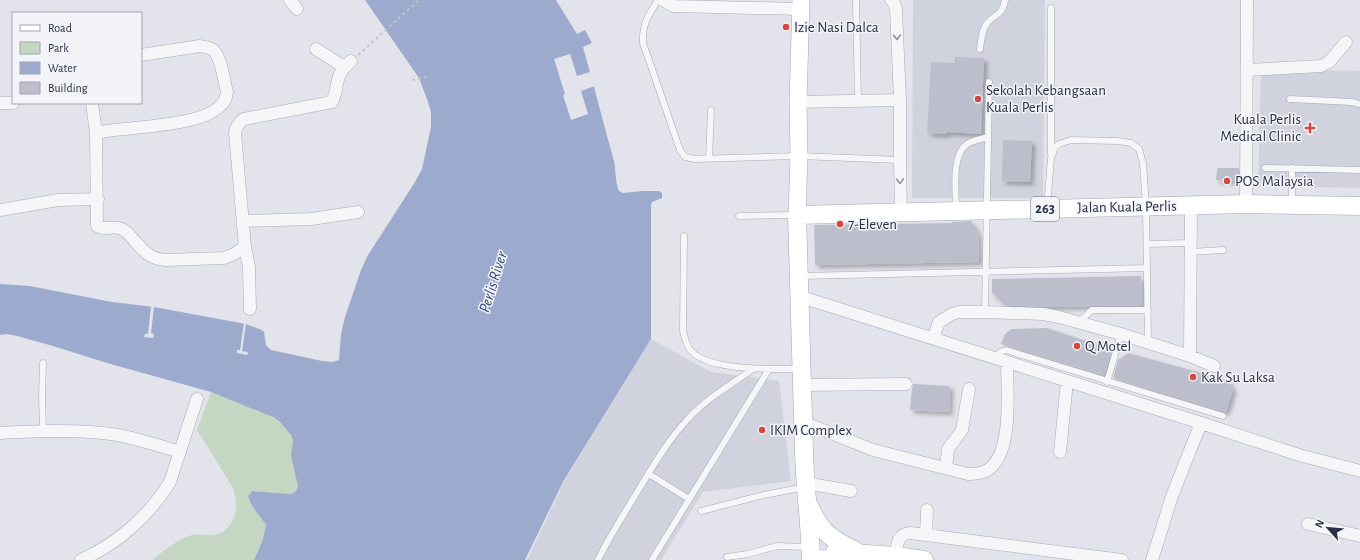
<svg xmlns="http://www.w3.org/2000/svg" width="1360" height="560" font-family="'Alegreya Sans',sans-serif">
  <defs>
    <filter id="shadow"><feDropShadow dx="3.5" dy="3.5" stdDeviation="2" flood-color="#0004"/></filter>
  </defs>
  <rect width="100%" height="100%" fill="#e3e4eb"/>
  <path fill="#d0d3dd" d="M913 0H1045L1043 198H912Z
    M1261 69 1360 71V188L1258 186Z
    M651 339 711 372 779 381 791 481 703 492 661 560H527L564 482Z"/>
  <path fill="#c5d6c3" d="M211 392C232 400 287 415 293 440 295 449 290 458 294 467 297 478 302 488 291 494L252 491 248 496C252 509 260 514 266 525L262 542 254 560H152C164 551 177 539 192 535 198 533 206 536 213 535 236 531 240 507 233 488L197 430Z"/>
  <path fill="#9cabcd" d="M365 0H556L577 34 585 30 592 43 583 47C594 85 603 123 614 161 616 171 615 182 619 191L623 193 642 191H659L662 193V198L652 202 651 205V339L563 482 525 560H254L262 542 266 525C260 515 252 509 248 496L252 491 291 494 296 491 298 486 291 456 293 441 291 435 280 422 273 417 211 392 107 363 53 346 17 336 7 334 0 335V284L30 286 112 302 154 307 246 324 262 330 264 332 266 345 271 350 322 361 332 362 339 360 341 334 345 317 361 270 368 255 415 182 422 169 431 127V112L427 99 419 78Z"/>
  <path fill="#e3e4eb" d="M570 54 577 76 590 72 595 86 581 91 588 114 571 120 563 95 565 94 554 59Z
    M151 307H154L151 333 154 334 153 338 144 337 145 334H148Z
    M244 323 246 324 242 351 248 352 247 355 237 353V350H240Z"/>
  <path fill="#bcbfcb" filter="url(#shadow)" d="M955 57 984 58 981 134 947 132V134L927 133 931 62 955 63Z
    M1003 140 1032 141 1030 182 1002 181Z
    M1217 168H1239V181L1216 180Z
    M971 221 978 233 979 262 815 265 814 225 952 223V222Z
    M1141 276 1142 305 1045 307 1005 305 992 293V279Z
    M1047 328 1107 348 1111 354 1104 375 1001 344 1005 334 1011 329Z
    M1128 353 1228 380 1233 389 1226 412 1113 378 1118 360Z
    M913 384 950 386 949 412 910 410 912 389Z"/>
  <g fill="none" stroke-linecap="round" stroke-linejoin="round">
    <defs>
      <path id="service" d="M658 0C648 16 642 24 643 43L680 150 685 157 695 159 799 156 900 160
        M856 0 858 101
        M980 49C981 40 982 29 988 22 997 13 1003 14 1005 0
        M1290 99 1352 102 1360 104
        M1051 154V8
        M709 159 711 110
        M1265 168 1360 170
        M1292 168V203
        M1047 208 1051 158 1055 147 1059 144 1071 140 1118 141 1131 143 1139 149 1143 163 1146 207 1148 343
        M956 210C956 192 951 155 967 144 973 140 982 139 988 137
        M739 216 795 215
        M684 236 683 331C685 338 686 345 691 351 709 371 772 369 799 369
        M1147 244 1190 243
        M1190 252 1223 250
        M801 276 1147 268
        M985 312 989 82
        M1079 322 1092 310H1148
        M997 359 1000 352 1006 350 1223 416
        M1107 382 1121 334
        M43 431 42 396 43 363
        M649 474 689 499
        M701 511 764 495 805 487
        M727 557 748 554 777 546 808 547
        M598 560C609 537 623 516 636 494 652 468 667 441 688 419 705 400 731 384 753 369
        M652 560 769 369"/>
      <path id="minor" d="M290 0 297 9
        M663 0 673 6 800 9
        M891 0 894 3 896 9 900 100V160L901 213
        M316 49 344 67
        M141 55 200 46C204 47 209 47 213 50 221 56 224 81 227 92 225 130 124 125 96 133L97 226C104 231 114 225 122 229 126 231 129 234 132 238 143 250 148 258 165 260L224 258 234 254 245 247
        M1247 70 1321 66 1329 62 1346 42
        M798 102 900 100
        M0 103H13
        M92 103 96 133
        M1246 204 1247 0
        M0 210 58 200 98 199
        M243 221 311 219 358 212
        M798 296 1201 423 1299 455 1360 471
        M250 309 249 267 245 247 235 133C236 127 238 123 244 119L332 102C334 98 335 94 336 89 338 76 341 69 351 61
        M933 338 939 322 952 314 959 312H985L1043 314 1059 317 1121 334 1190 356 1214 366
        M1190 356 1191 206
        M802 385 906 384
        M803 422 873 450 968 474C974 474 980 474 986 471 1014 456 1007 390 1007 362
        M0 433C38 431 80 429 118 435 139 439 160 446 180 452
        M1060 452 1067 381
        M946 468 948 449 962 430 969 389
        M805 483 851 491
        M1308 524 1360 536
        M926 535 927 510
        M81 560C117 544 149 516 170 482L197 399
        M896 560C897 549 895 534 910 533L1122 560
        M1152 560 1172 496 1201 423"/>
      <path id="secondary" d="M797 215 799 156 798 102 801 0"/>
      <path id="primary" d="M810 507C820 532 833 540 856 551
        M835 552 896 556 924 560
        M849 560 811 559C810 523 805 488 804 452 801 373 800 294 797 215L1246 204 1360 206"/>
    </defs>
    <use href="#service" stroke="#a7aab6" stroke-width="7"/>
    <use href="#minor" stroke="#a7aab6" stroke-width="13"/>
    <use href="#secondary" stroke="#a7aab6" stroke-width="18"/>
    <use href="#primary" stroke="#a1a6b8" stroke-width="19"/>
    <path stroke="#c1c2ca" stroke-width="2" stroke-dasharray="3 3" stroke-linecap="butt" d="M358 55 419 0
      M412 80 430 76"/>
    <use href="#service" stroke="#f6f6f9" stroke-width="6"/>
    <use href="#minor" stroke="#f6f6f9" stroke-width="12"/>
    <use href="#secondary" stroke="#fff" stroke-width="17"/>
    <use href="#primary" stroke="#fff" stroke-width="18"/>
  </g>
  <defs><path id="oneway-chevron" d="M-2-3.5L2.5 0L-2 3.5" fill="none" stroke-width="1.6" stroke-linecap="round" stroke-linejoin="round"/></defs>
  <g stroke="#90929e">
    <use href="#oneway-chevron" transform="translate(897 37) rotate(88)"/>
    <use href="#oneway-chevron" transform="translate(900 181) rotate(88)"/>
  </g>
  <g fill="#d44743" stroke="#f2f4f8" stroke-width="1.5">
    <circle cx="786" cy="27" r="4"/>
    <circle cx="978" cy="99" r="4"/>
    <path d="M1308 122h4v4h4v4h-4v4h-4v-4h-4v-4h4z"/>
    <circle cx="1227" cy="181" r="4"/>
    <circle cx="840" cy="224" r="4"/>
    <circle cx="1077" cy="346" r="4"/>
    <circle cx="1193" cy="377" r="4"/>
    <circle cx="762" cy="430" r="4"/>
  </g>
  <g text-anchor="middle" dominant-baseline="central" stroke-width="3" stroke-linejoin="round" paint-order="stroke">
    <rect fill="#f2f4f8" stroke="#656a7a" stroke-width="1" x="1031" y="197" width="28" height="24" rx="3"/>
    <g font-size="14" font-weight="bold" fill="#292f44">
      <text x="1045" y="209">263</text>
    </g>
    <g font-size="15" fill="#292f44" stroke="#f2f4f8" text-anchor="start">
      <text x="794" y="27">Izie Nasi Dalca</text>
      <text x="986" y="90">Sekolah Kebangsaan<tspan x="986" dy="17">Kuala Perlis</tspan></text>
      <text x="1301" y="119" text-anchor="end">Kuala Perlis<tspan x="1301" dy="17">Medical Clinic</tspan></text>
      <text x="1235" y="181">POS Malaysia</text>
      <text x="848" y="224">7-Eleven</text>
      <text x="1085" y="346">Q Motel</text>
      <text x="1201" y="377">Kak Su Laksa</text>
      <text x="770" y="430">IKIM Complex</text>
    </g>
    <g font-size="15" fill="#292f44" stroke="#f2f4f8">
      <text transform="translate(1127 207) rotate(-1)">Jalan Kuala Perlis</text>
    </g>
    <g font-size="16" font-style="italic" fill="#31457a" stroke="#f2f4f8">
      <text transform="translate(493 282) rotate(-73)">Perlis River</text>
    </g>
  </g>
  <rect x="12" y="12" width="130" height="92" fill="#f2f4f8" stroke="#a2a5b0"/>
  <rect x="20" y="25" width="20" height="6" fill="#ffffff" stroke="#a2a5b0"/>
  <text x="48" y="32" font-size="12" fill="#292f44">Road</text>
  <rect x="20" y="42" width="20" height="12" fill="#c5d6c3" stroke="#a2a5b0"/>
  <text x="48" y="52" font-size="12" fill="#292f44">Park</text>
  <rect x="20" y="62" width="20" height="12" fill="#9cabcd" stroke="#a2a5b0"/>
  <text x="48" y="72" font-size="12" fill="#292f44">Water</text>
  <rect x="20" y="82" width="20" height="12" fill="#bcbfcb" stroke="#a2a5b0"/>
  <text x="48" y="92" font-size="12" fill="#292f44">Building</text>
  <g transform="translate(1328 528) rotate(297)" stroke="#f2f4f8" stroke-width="3" paint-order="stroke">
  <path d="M0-3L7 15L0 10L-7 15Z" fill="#292f44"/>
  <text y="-6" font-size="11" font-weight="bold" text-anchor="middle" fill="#292f44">N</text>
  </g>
</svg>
